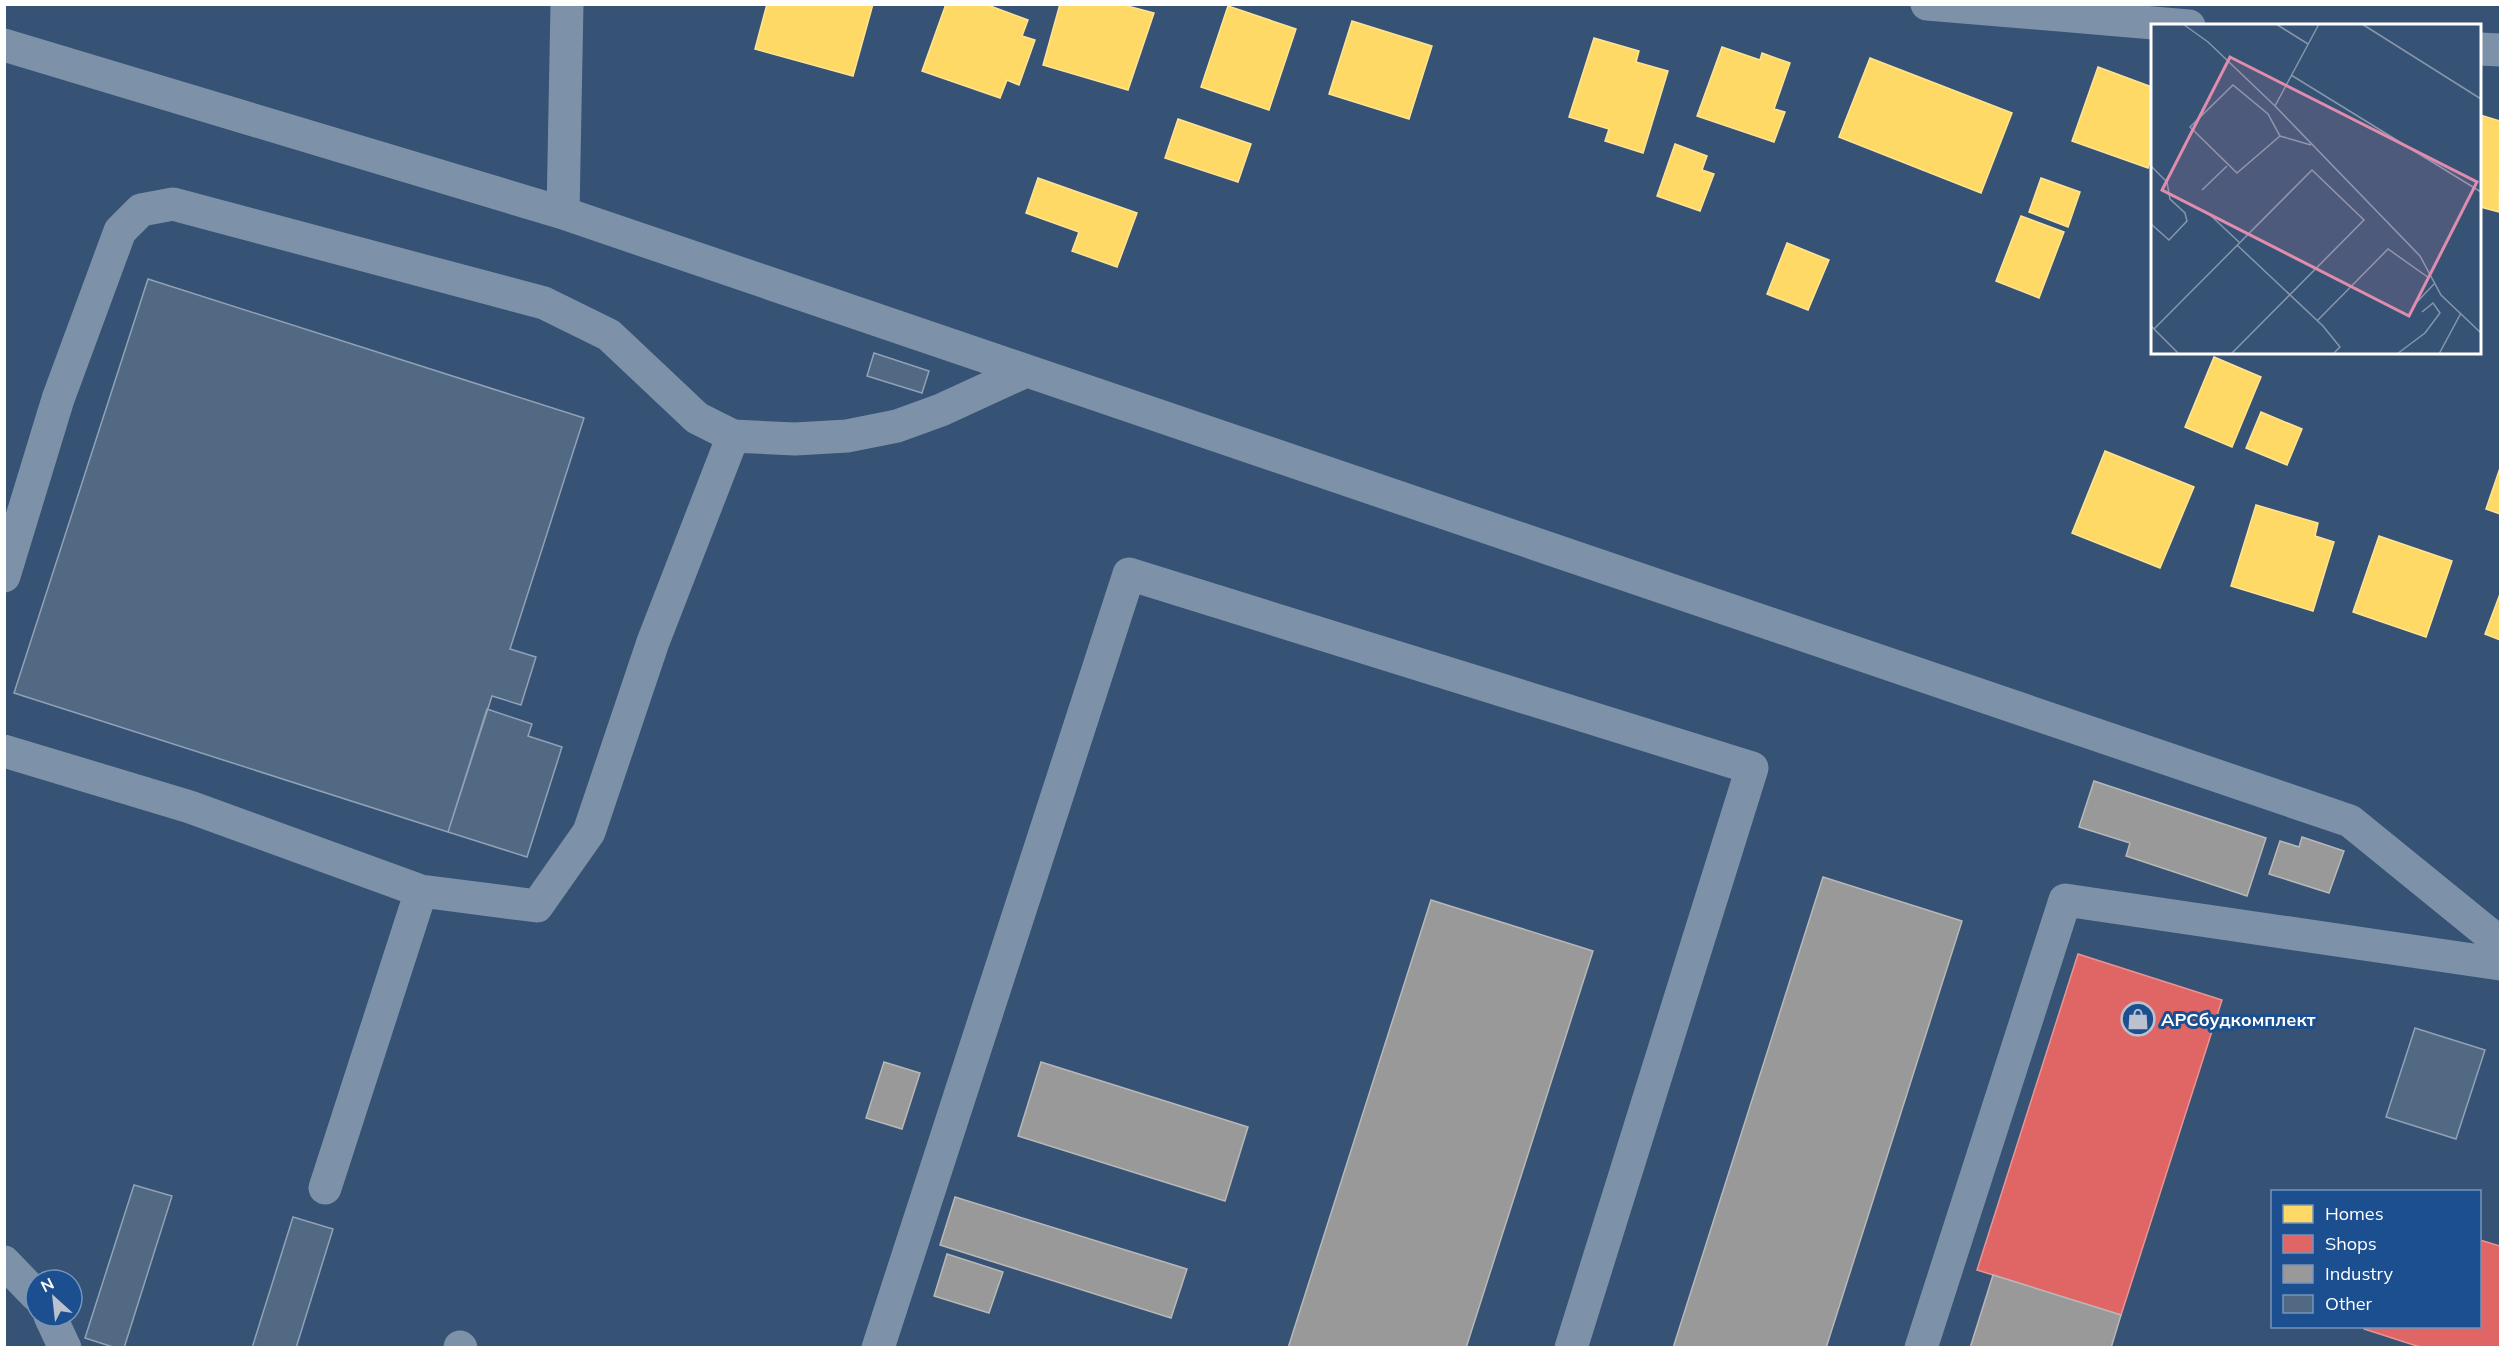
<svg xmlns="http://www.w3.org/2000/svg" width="2505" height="1352" font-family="Mulish,sans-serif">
  <rect width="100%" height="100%" fill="#365274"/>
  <path fill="#ffd966" stroke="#ffe494" stroke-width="1.5" d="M767 4H873L853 76 755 49Z
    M946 4H985L1028 20 1022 36 1035 40 1019 85 1007 80 1000 98 922 71Z
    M1060 4H1120L1154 13 1128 90 1043 65Z
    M1228 6 1296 29 1269 110 1201 87Z
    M1352 21 1432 46 1409 119 1329 94Z
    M1594 38 1639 51 1636 62 1668 71 1643 153 1605 141 1609 129 1569 117Z
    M1722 47 1760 60 1762 53 1790 63 1774 109 1785 112 1774 142 1697 116Z
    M1870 58 2012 113 1981 193 1839 137Z
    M2098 67 2152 87V155L2148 168 2072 141Z
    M2480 115 2500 121 2499 212 2480 207Z
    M1178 119 1251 144 1238 182 1165 158Z
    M1675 144 1707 156 1702 170 1714 174 1700 211 1657 196Z
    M1038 178 1137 213 1117 267 1072 251 1079 232 1026 213Z
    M2041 178 2080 192 2068 227 2029 212Z
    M2021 216 2064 232 2039 298 1996 281Z
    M1787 243 1829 260 1808 310 1767 294Z
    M2214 357 2261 377 2232 447 2185 427Z
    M2261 412 2302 429 2287 465 2246 448Z
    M2105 451 2194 487 2160 568 2072 533Z
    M2500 468V514L2486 509Z
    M2256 505 2318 523 2315 536 2334 542 2313 611 2231 586Z
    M2379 536 2452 561 2426 637 2353 612Z
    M2500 594V640L2485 634Z"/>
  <path fill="#e06666" stroke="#e99494" stroke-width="1.5" d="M2078 954 2222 1000 2121 1315 1977 1270Z
    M2480 1240 2500 1246V1348H2423L2364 1329V1326H2480Z"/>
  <path fill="#999" stroke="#b8b8b8" stroke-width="1.5" d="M2094 781 2266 838 2247 896 2126 856 2130 843 2079 827Z
    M2302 837 2344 851 2329 893 2269 874 2280 841 2299 847Z
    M1823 877 1962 921 1826 1348H1673Z
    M1431 900 1593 951 1466 1348H1288Z
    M884 1062 920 1073 902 1129 866 1118Z
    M1041 1062 1248 1127 1225 1201 1018 1136Z
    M955 1197 1187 1269 1171 1318 940 1245Z
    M947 1254 1003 1272 989 1313 934 1296Z
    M1993 1275 2121 1315 2111 1348H1970Z"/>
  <path fill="#526984" stroke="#92a2b6" stroke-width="1.5" d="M148 279 584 418 510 649 536 657 521 705 492 696 448 832 14 693Z
    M874 353 929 371 922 393 867 376Z
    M487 709 532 724 528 736 562 747 527 857 448 832Z
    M2415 1028 2485 1050 2456 1139 2386 1117Z
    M134 1185 172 1196 124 1348H116L85 1338Z
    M293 1217 333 1229 296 1348H252Z"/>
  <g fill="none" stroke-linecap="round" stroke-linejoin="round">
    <path stroke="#7d92a8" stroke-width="33" d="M1927 4 2189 26
      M4 45 563 213 2350 821 2500 943
      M2480 49 2500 50
      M563 213 567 4
      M4 576 58 399 120 231 141 210 173 204 544 303 609 335 697 418 733 436 795 439 847 436 897 426 941 410 1026 371
      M4 751 190 807 421 891 537 906 589 832 653 642 733 436
      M325 1188 421 891
      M4 1262 36 1295
      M50 1316 65 1348
      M460 1347 461 1348
      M878 1348 1129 574 1752 768 1571 1348
      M1921 1348 2065 900 2500 964"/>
  </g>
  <defs>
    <symbol id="shop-ring" viewBox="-11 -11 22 22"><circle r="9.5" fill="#1b4f8f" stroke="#b9c2ce" stroke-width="1.5"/><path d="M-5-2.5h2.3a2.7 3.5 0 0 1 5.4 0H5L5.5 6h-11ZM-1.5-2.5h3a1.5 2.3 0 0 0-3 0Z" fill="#b9c2ce"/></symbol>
  </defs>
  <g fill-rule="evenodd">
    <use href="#shop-ring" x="2119" y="1000" width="38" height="38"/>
  </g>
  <g text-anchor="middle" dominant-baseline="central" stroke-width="6" stroke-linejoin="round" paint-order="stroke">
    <g font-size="18" font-weight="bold" fill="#fff" stroke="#1b4f8f" text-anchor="start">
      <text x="2161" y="1019">АРСбудкомплект</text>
    </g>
  </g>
  <g transform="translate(2151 24)">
    <rect width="330" height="330" fill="#365274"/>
    <path fill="none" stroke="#8697ac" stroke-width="1.5" d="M32 0 57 18 124 82 269 232 290 271 330 309M125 0 157 20M211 0 330 75M140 51 330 168M124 82 168 0M129 112 86 149 39 103 82 61 117 90 129 112 160 121M0 142 16 158 19 175 34 189 36 197 18 216 0 200M51 166 76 142M57 189 89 219M86 221 172 302 189 323 182 330M265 279 283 260M166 297 237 225 278 254M0 302 28 330M3 305 161 146 213 196 80 330M246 330 274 309 289 289 282 279 271 288M288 330 310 289"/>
    <path fill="#e08cad" fill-opacity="0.15" stroke="#e08cad" stroke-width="3" d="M79 33 326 158 258 292 11 166Z"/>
    <rect width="330" height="330" fill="none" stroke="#fff" stroke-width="3"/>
  </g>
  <rect width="2505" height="1352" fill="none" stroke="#ffffff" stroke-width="12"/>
  <rect x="2271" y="1190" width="210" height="138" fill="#1b4f8f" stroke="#7695bc" stroke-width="1.5"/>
  <rect x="2283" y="1205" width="30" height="18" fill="#ffd966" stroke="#7695bc" stroke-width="1.5"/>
  <text x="2325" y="1220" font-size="18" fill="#ffffff">Homes</text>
  <rect x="2283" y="1235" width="30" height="18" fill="#e06666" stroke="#7695bc" stroke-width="1.5"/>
  <text x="2325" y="1250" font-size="18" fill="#ffffff">Shops</text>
  <rect x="2283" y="1265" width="30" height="18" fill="#999999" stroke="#7695bc" stroke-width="1.5"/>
  <text x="2325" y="1280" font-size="18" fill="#ffffff">Industry</text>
  <rect x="2283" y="1295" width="30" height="18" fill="#526984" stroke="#7695bc" stroke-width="1.5"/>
  <text x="2325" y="1310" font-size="18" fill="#ffffff">Other</text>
  <g transform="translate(54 1298) rotate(333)"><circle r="28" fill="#1b4f8f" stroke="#7695bc" stroke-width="1.5"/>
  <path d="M0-4.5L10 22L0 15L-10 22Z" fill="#b9c2ce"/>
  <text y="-9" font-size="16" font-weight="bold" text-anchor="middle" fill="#ffffff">N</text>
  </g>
</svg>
